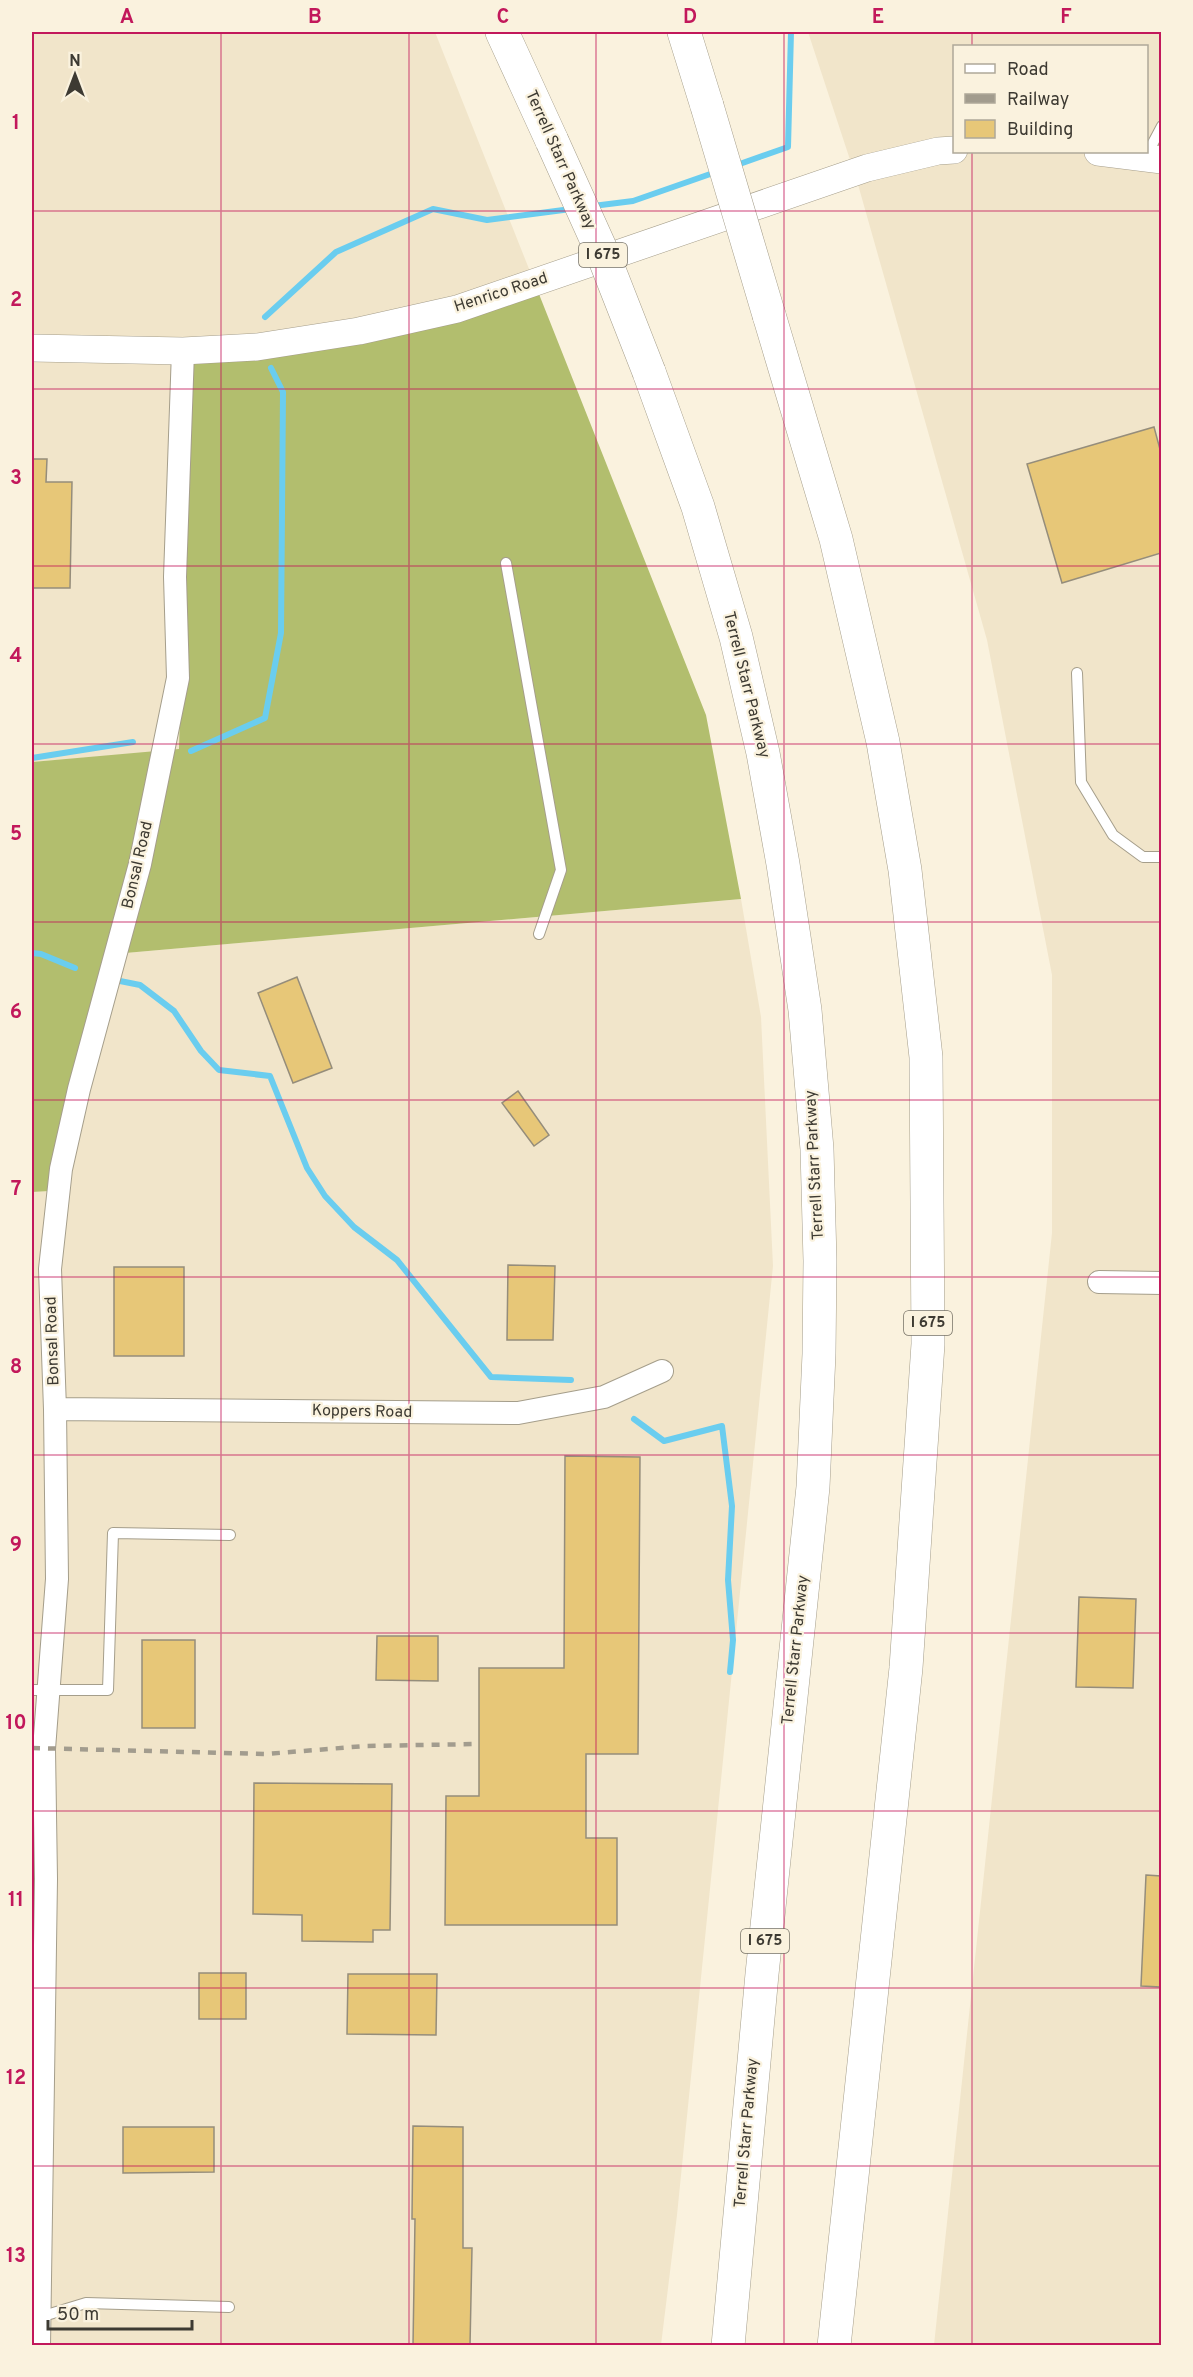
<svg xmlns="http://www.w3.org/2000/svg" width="1193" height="2377" font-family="Overpass,sans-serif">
  <rect width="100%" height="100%" fill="#faf2de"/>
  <path fill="#f1e5ca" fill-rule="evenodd" d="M32 32H435L533 279 340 339 189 350 179 750 32 762Z
    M808 32H1161V2345H934L1052 1233V975L987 640 857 181ZM954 46H1146V152H954Z
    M741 899 761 1017 773 1266 677 2215 661 2345H32V1192L50 1191 114 954Z"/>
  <path fill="#b2be6e" d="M533 279 706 715 741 899 114 954 50 1191 32 1192V762L179 749 189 350 340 339Z"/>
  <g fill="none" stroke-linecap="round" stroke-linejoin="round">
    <path stroke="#6acdef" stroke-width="6" d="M734 166 788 147 791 32
      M593 206 633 201 716 172
      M265 317 336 252 433 209 487 220 571 209
      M191 751 265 718 281 633 283 392 271 368
      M32 758 133 742
      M32 953 41 954 75 968
      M120 981 140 985 174 1011 201 1051 219 1070 270 1076 307 1168 325 1196 354 1227 397 1260 491 1377 571 1380
      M634 1419 664 1441 722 1426 732 1506 728 1580 733 1640 730 1672"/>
  </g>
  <path fill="#e7c778" stroke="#958d7b" stroke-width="1.5" d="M1154 427 1161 453V553L1062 583 1027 464Z
    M32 459H47L46 482H72L70 588H32Z
    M297 977 332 1068 293 1083 258 993Z
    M518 1091 549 1135 534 1146 502 1103Z
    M508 1265 555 1266 553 1340H507Z
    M114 1267H184V1356H114Z
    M565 1456 640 1457 638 1754H586V1838H617V1925H445L446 1796H479V1668H564Z
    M1079 1597 1136 1599 1133 1688 1076 1687Z
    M377 1636H438V1681L376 1680Z
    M142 1640H195V1728H142Z
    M254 1783 392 1784 390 1930H373V1942L302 1941V1915L253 1914Z
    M1146 1875 1161 1876V1987L1141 1986Z
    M199 1973H246V2019H199Z
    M348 1974H437L436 2035 347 2034Z
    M413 2126 463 2127V2248H472L470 2346H413L415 2219H412Z
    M123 2127H214V2172L123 2173Z"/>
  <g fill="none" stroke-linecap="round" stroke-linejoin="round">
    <defs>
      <path id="service" d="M1146 156 1162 126
        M506 563 561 870 539 934
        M1077 673 1081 782 1113 835 1143 857H1162
        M32 1690H108L113 1533 230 1535
        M40 2317 86 2303 229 2307"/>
      <path id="minor" d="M1099 1282 1162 1283
        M55 1409 518 1413 604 1397 662 1371
        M39 2346 46 1879 44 1749 57 1579 55 1409 50 1269 61 1169 79 1089 140 864 178 678 175 577 183 351"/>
      <path id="tertiary" d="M1098 152 1162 160
        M32 348 183 351 257 347 359 331 457 309 867 168 938 151 954 150"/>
      <path id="motorway" d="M502 32 552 141
        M684 32 707 106
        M769 315 836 539 883 742 905 870 926 1057 928 1344 906 1668 834 2346
        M649 372 698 507 736 637 763 753 783 864 805 1010 817 1149 820 1261 819 1354 813 1487 762 1974 728 2346"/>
    </defs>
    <use href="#service" stroke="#a59e8b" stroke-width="12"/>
    <use href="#minor" stroke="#a59e8b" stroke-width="24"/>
    <use href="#tertiary" stroke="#a59e8b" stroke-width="28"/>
    <use href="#motorway" stroke="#a59e8b" stroke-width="34"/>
    <use href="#service" stroke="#fff" stroke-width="10"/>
    <use href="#minor" stroke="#fff" stroke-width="22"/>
    <use href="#tertiary" stroke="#fff" stroke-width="27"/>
    <use href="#motorway" stroke="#fff" stroke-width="33"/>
    <path stroke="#a29c8e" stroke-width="4.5" stroke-dasharray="8 8" stroke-linecap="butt" d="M32 1748 266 1754 365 1746 478 1744"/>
    <defs>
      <path id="motorway-bridge" d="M707 106 769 315
        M552 141 602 252 649 372"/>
    </defs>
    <use href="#motorway-bridge" stroke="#a59e8b" stroke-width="34" stroke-linecap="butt"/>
    <use href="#motorway-bridge" stroke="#fff" stroke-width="33"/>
  </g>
  <path fill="none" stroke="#c2185b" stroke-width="1.5" stroke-opacity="0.55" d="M221 32V2346M409 32V2346M596 32V2346M784 32V2346M972 32V46M972 152V2346M32 211H1162M32 389H1162M32 566H1162M32 744H1162M32 922H1162M32 1100H1162M32 1277H1162M32 1455H1162M32 1633H1162M32 1811H1162M32 1988H1162M32 2166H1162"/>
  <g text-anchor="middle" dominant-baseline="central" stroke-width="4.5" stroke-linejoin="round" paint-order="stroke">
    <g fill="#faf2de" stroke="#767166" stroke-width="1.5">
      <rect x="579" y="243" width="48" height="24" rx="4.5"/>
      <rect x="904" y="1311" width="48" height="24" rx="4.5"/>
      <rect x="741" y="1929" width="48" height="24" rx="4.5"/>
    </g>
    <g font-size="15" font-weight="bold" fill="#3d3a32">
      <text x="603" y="255">I 675</text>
      <text x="928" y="1323">I 675</text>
      <text x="765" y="1941">I 675</text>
    </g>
    <g font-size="16" fill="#3d3a32" stroke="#faf2de">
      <text transform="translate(560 160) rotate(66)">Terrell Starr Parkway</text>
      <text transform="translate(501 293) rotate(-18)">Henrico Road</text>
      <text transform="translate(746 685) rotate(76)">Terrell Starr Parkway</text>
      <text transform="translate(138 865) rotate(-77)">Bonsal Road</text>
      <text transform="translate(815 1165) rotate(-93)">Terrell Starr Parkway</text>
      <text transform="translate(53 1341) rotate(-92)">Bonsal Road</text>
      <text transform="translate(362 1412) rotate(1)">Koppers Road</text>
      <text transform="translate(796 1650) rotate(-84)">Terrell Starr Parkway</text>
      <text transform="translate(747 2133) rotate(-85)">Terrell Starr Parkway</text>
    </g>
  </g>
  <rect width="1193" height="2377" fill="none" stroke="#faf2de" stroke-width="66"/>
  <rect x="953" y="45" width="195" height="108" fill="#faf2de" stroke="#aea899" stroke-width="1.5"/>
  <rect x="965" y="64" width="30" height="9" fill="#ffffff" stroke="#aea899" stroke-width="1.5"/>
  <text x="1007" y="75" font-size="18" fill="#3d3a32">Road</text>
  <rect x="965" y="94" width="30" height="9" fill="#a29c8e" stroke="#aea899" stroke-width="1.5"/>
  <text x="1007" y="105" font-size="18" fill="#3d3a32">Railway</text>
  <rect x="965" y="120" width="30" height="18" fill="#e7c778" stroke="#aea899" stroke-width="1.5"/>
  <text x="1007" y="135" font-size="18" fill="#3d3a32">Building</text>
  <g transform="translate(75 75)" stroke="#faf2de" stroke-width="4.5" paint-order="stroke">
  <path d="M0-4.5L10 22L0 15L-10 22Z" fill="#3d3a32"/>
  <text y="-9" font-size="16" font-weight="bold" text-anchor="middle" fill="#3d3a32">N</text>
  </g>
  <path d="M48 2320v9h144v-9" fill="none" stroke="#3d3a32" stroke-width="3"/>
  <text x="57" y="2320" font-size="18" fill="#3d3a32" stroke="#faf2de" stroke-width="4.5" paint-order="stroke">50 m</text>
  <rect x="33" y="33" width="1127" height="2311" fill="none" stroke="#c2185b" stroke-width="2"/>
  <g font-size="20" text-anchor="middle" font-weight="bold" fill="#c2185b">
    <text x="127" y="23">A</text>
    <text x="315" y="23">B</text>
    <text x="503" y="23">C</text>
    <text x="690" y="23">D</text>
    <text x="878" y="23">E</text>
    <text x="1066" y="23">F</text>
    <text x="16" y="129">1</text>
    <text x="16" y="306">2</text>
    <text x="16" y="484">3</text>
    <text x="16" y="662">4</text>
    <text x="16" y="840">5</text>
    <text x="16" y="1018">6</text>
    <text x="16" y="1195">7</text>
    <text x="16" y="1373">8</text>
    <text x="16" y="1551">9</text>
    <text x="16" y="1729">10</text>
    <text x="16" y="1906">11</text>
    <text x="16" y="2084">12</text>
    <text x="16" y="2262">13</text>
  </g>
</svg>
